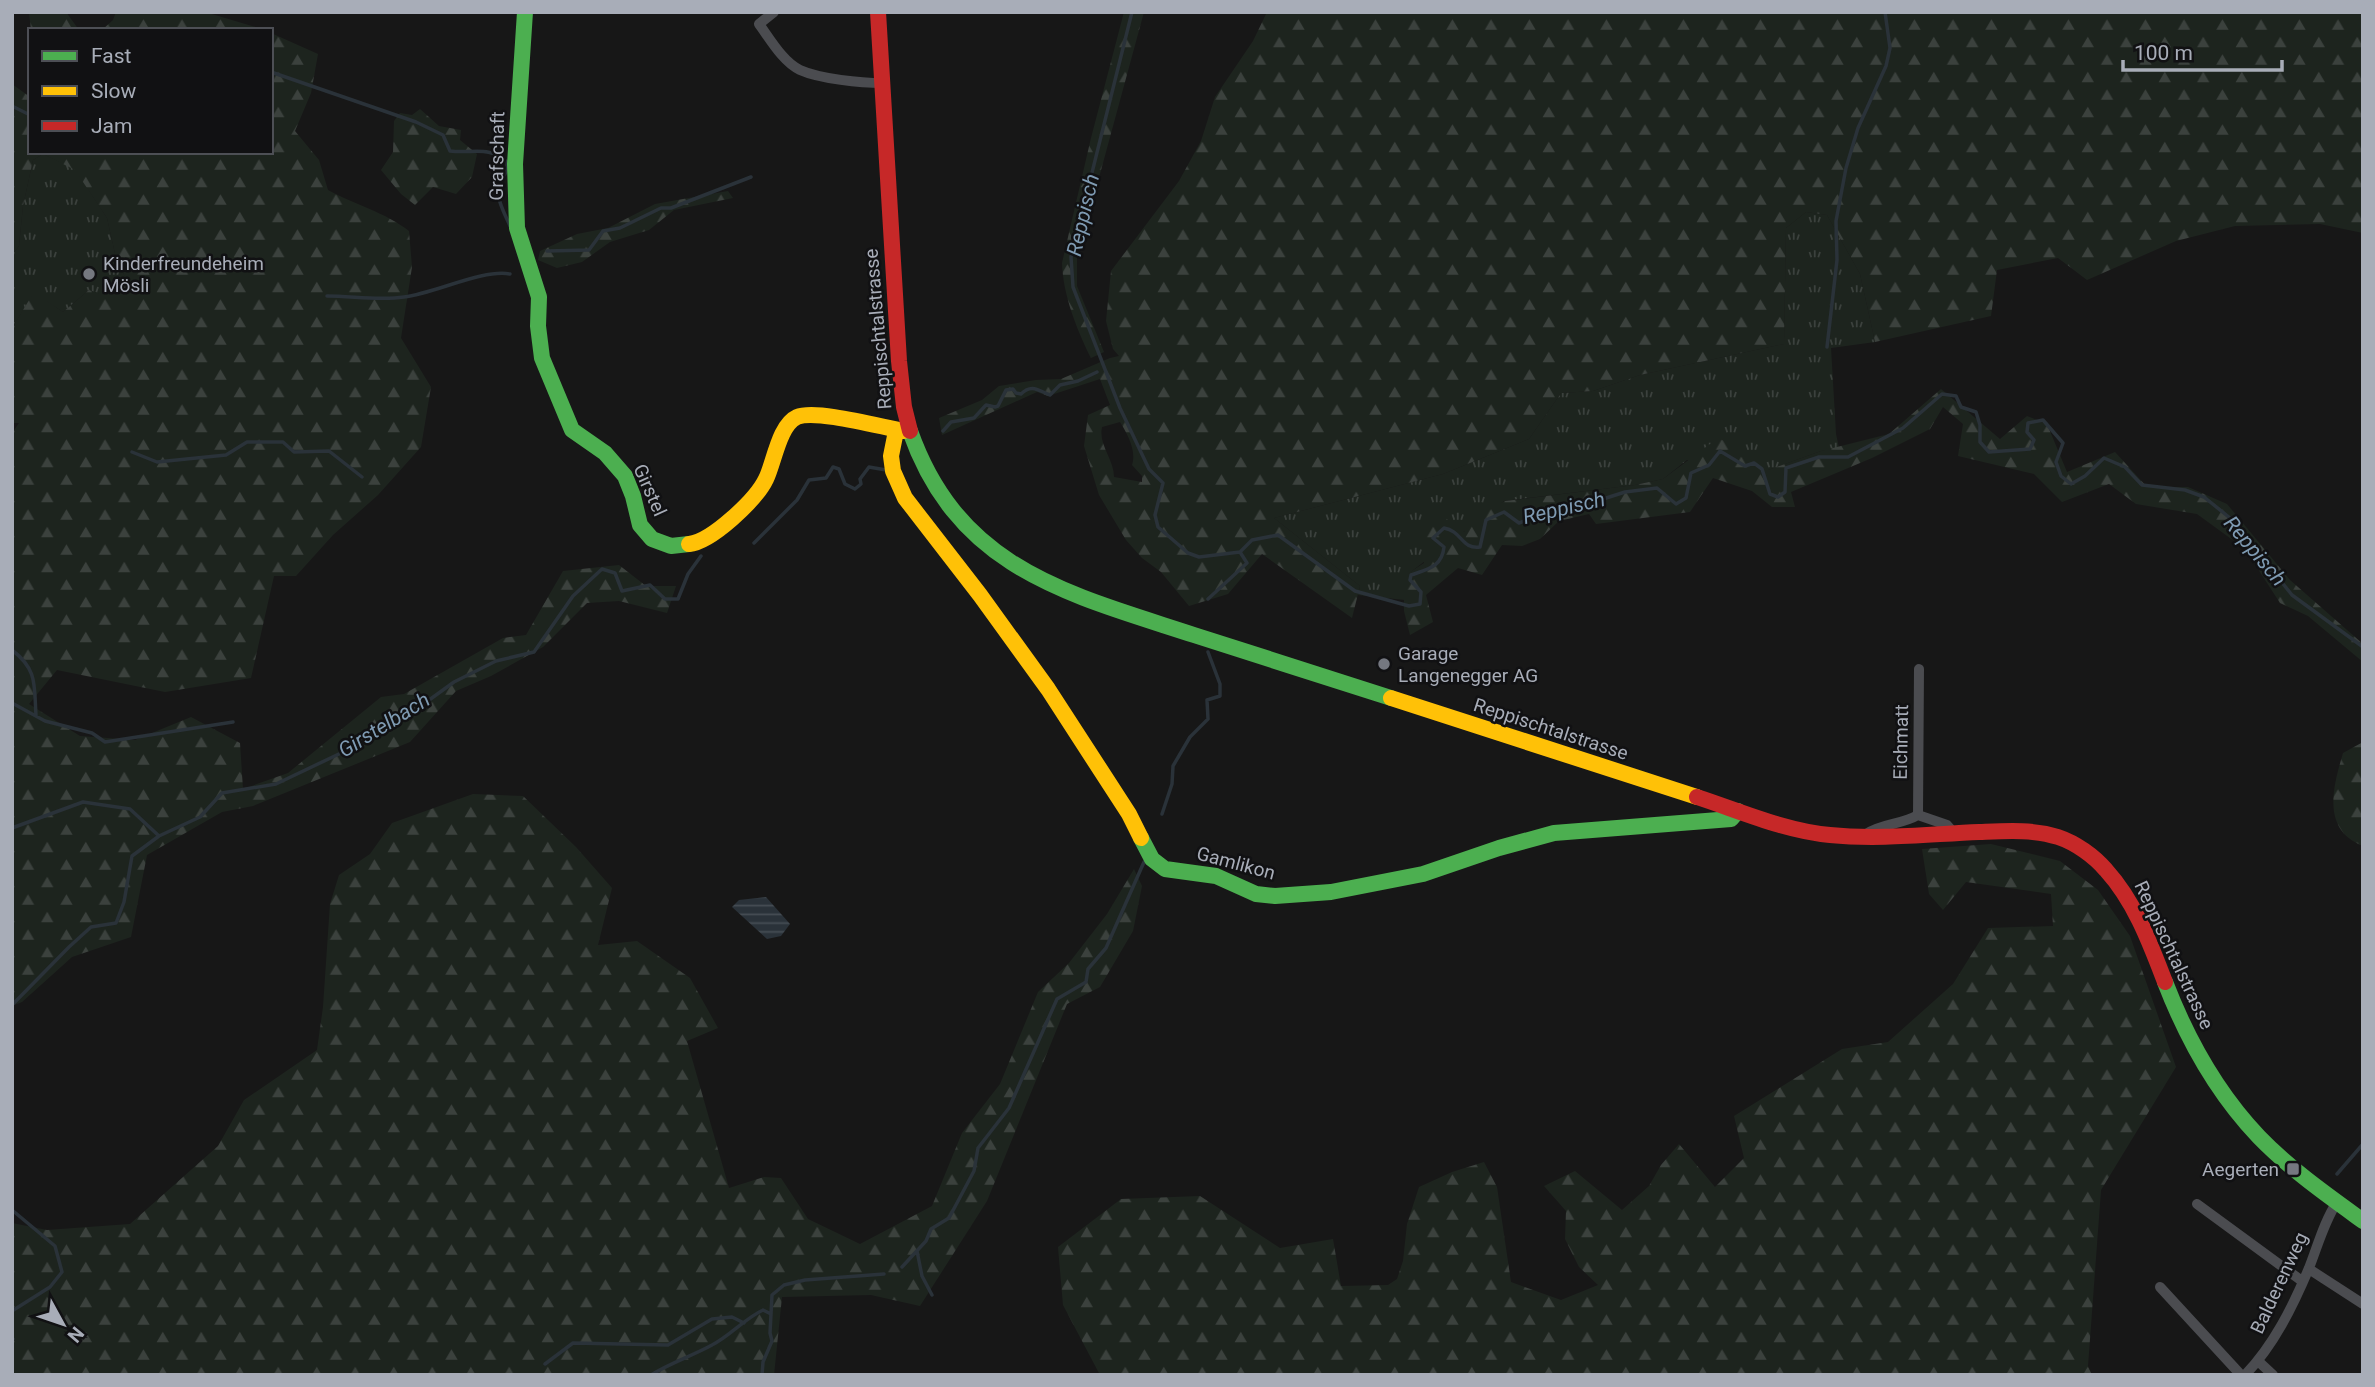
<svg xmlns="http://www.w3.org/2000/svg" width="2375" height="1387" font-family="Roboto,sans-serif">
  <defs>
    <pattern id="grass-tufts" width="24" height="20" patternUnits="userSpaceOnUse" patternTransform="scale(1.75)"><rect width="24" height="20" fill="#1d241e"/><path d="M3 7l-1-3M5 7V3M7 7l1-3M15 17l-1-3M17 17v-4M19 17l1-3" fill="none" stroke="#3b413d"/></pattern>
    <pattern id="forest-firs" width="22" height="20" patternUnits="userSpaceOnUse" patternTransform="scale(1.75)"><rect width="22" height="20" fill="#1d241e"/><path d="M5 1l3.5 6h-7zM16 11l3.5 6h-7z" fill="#3b413d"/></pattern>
    <pattern id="water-rules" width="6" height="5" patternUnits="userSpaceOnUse" patternTransform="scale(1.75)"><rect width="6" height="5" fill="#2a3239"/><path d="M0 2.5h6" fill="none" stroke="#464d54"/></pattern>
  </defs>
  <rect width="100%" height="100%" fill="#171717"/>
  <path fill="url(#grass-tufts)" d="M43 154 75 169 107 218 116 258 125 277 112 299 89 290 63 312 34 293 12 328V255L19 246 23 206 33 160Z
    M1806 212 1827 215 1860 274 1875 342 1831 348 1836 434 1839 448 1821 451 1768 470 1687 460 1663 479 1635 485 1504 501 1404 577 1405 600 1358 595 1360 586 1274 518 1443 474 1529 439 1561 393 1593 391 1640 375 1784 344 1786 228Z"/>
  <path fill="url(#forest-firs)" fill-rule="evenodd" d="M29 12H66L79 30H31Z
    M116 12H205L265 30H102L113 20Z
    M1124 12H1144L1094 196 1081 233 1077 256V286L1104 352 1091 358C1077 330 1063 295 1062 263L1091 138Z
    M1267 12H2363V233L2320 224 2235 226 2176 241 2087 280 2058 258 1997 270 1991 316 1875 342 1860 274 1827 215 1806 212 1786 228 1784 344 1640 375 1593 391 1561 393 1529 439 1443 474 1274 518 1360 586 1352 618 1262 554 1228 594 1189 606 1161 572 1142 558 1126 540 1099 495 1084 446 1088 415 1110 405 1100 379 1048 396 1037 392 942 435 939 418 982 400 999 386 1036 380 1061 379 1110 358 1119 356 1113 349 1106 321 1111 271 1179 181 1201 141 1215 97 1253 41ZM1120 422C1127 433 1137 451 1132 465L1142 476V482L1114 477C1114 459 1098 445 1102 427Z
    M271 33 318 54 311 93 295 131 319 160 328 190C355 205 385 212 409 231L412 267 401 338 431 387 421 447 378 495 333 535 296 576H274L251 678 165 692 57 670 29 704 80 736 135 740 191 717 240 743 243 789 288 773 381 697 404 694 503 638 526 635 563 571 619 565 646 586H676L667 613 619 601 587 603 543 647 491 676 456 691 410 742 253 806 222 812 147 855 131 937 72 957 22 1002 12 1006V433L19 423H12V328L34 292 63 312 89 290 112 298 125 277 116 258 107 218 75 170 43 154 33 160 23 206 19 246 12 255V84L30 97V152H271Z
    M420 109 439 126 461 130 460 140 477 154 472 177 456 194 433 187 415 205 401 194 381 170 393 152 394 121 400 113 412 115Z
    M728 191 733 198 674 210 649 230 610 242 582 262 557 268 538 260 540 251 577 234 608 228 655 204Z
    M1941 389 2000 439 2027 416 2047 424 2067 472 2115 452 2147 487H2188L2227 504 2290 580 2363 644V662L2308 616 2280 603 2245 549 2197 514 2136 504 2109 484 2062 502 2034 474 1958 456 1963 424 1943 407 1930 429 1872 458 1791 492 1795 507H1772L1752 491 1713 478 1690 512 1596 524 1589 514 1559 521 1540 539 1522 546 1502 545 1482 575 1458 568 1426 595 1433 622 1410 635 1404 611V576L1424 563 1420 530 1444 517 1464 532 1472 516 1505 501 1635 485 1663 479 1718 438 1757 456 1768 470 1821 451 1889 434Z
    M2363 742V846C2321 830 2333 787 2343 753Z
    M473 794 523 796 576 847 612 888 598 945 637 941 690 978 718 1028 687 1041 729 1188 764 1177 781 1178 808 1219 860 1244 932 1206 962 1133 1000 1084 1038 992 1069 963 1107 914 1134 869 1142 886 1133 931 1100 987 1067 1004 987 1201 920 1306 871 1295 782 1297 774 1375H12V1223L47 1230 130 1224 218 1146 244 1100 317 1050 323 1007 330 904 339 875 370 854 392 823Z
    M1991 844 2060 861 2098 890 2130 936 2176 1067 2101 1190 2088 1366 2092 1375H1100L1063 1305 1058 1247 1121 1199 1200 1196 1280 1248 1333 1239 1341 1286 1388 1285 1397 1279 1403 1261 1407 1224 1419 1187 1452 1172 1484 1162 1497 1187 1511 1282 1561 1300 1598 1285 1579 1267 1565 1239 1566 1211 1544 1186 1575 1171 1622 1210 1649 1186 1661 1165 1679 1144 1715 1187 1744 1158 1734 1116 1842 1049 1888 1042 1953 984 1988 928 2053 926 2051 894 1966 882 1943 910 1929 894 1922 849Z"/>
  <path fill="url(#water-rules)" d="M766 897 790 924 781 936 767 939 732 907 739 900Z"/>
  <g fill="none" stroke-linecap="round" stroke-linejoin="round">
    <path stroke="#2a3239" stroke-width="3.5" d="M1132 12 1071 257 1073 287 1120 408 1149 469 1163 483 1155 515 1158 527 1188 553 1199 557 1240 552 1252 540 1278 535 1355 591 1409 606 1420 604 1421 592 1410 580 1411 575C1428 569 1442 567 1444 547L1433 538 1444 528C1462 531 1462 550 1480 547L1486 520 1504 512 1519 523 1571 503 1600 500 1625 492 1657 488 1676 504 1686 498 1691 473 1709 465 1720 451 1745 466 1754 463 1762 469 1770 494 1778 497 1785 492 1786 468 1819 457H1848L1903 428 1942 394 1956 396 1961 407 1976 412 1980 425V442L1989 452 2030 449 2034 440 2027 432 2028 423 2043 420 2063 443 2056 462 2061 476 2071 484 2085 476 2104 458 2125 467 2142 485 2185 490 2204 497 2230 518 2292 595 2363 647
      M271 72 416 122 443 135 450 151C473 154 488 145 507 162 508 172 504 175 500 183 494 196 505 214 510 226
      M12 106 30 115
      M547 251 589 250 603 231 620 228 661 208H671L751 177
      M327 296C352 296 380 301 404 297 436 293 482 269 510 274
      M1827 347 1837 260 1836 221 1846 168 1858 128 1886 66 1890 48 1885 12
      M943 431 951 422 974 418 986 405 995 407 998 406 1006 390 1013 389 1016 393 1021 394C1032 383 1039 391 1050 395L1060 385 1078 381 1097 372
      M132 452 157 462 226 455 247 442H283L294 452 329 451 362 477
      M754 543 797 500 809 480 826 478 833 467 839 469 845 484 855 489 861 484 860 479 869 467 886 470
      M1208 599 1247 563 1240 552
      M12 650C38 670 34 685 36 716
      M12 703 45 721 92 733 105 742 233 722
      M1162 814 1172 784 1173 766 1190 737 1208 719 1207 700 1220 696V684L1208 652
      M12 828 83 802 130 809 159 836 200 817 222 793 276 784 341 753 425 703 454 682 496 661 534 652 573 596 602 569 615 573 622 591 650 585 665 599H678L688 574 701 556
      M12 1005 69 947 91 927 116 923 124 902 132 856 159 836
      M2337 1174 2363 1144
      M12 1210 55 1246 62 1272 50 1287 12 1311
      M917 1251 922 1276 932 1295
      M902 1267 926 1241 931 1229 949 1218 974 1171 978 1148 1009 1108 1057 999 1086 982 1088 969 1106 948 1144 862
      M12 1338 13 1339
      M545 1364 573 1343 668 1345 712 1319 732 1317 744 1323
      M651 1375C670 1363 692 1356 712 1345 730 1336 744 1319 763 1310L771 1314
      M762 1375 763 1362 772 1341 770 1333 772 1295 784 1285 805 1280 884 1274"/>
    <path stroke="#4b4c50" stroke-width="10" d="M774 12 759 24C770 39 783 62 800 70 820 79 861 83 883 83
      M1919 669 1918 815 1947 825 1954 833
      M1866 834C1882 823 1901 825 1918 815
      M2197 1204 2302 1281
      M2309 1269 2363 1304
      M2160 1287 2241 1375
      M2258 1361 2273 1375
      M2245 1375C2274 1345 2293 1306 2309 1268 2318 1245 2324 1222 2337 1202"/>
    <path stroke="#4caf50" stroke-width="16" d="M525 12 515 164 517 228 539 297 538 326 542 358 572 430 605 453 625 476 633 496 640 525 652 539 671 546 689 544
      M910 431C959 570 1069 594 1194 635 1259 656 1325 677 1391 698
      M1141 838 1152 859 1165 869 1216 876 1256 894 1275 896 1331 892 1423 874 1499 848 1554 833 1731 819 1738 811
      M2165 982C2187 1039 2217 1093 2259 1137 2290 1169 2327 1195 2363 1221"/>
    <path stroke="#ffc107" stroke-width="16" d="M896 431 891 456 893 471 905 498 980 595 1048 689 1129 814 1141 838
      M689 544C711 542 756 500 766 479 774 463 779 425 797 417 816 409 881 427 904 431
      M1391 698 1697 797"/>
    <path stroke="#c62828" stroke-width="16" d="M878 12 899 361 904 407 910 431
      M1697 797C1740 811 1785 831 1830 835 1879 840 1930 834 1979 832 2005 831 2033 829 2058 837 2076 843 2094 856 2106 870 2135 902 2150 943 2165 982"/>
  </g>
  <g fill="#757880" stroke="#111113" stroke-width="2.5">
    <circle cx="89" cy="274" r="7"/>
    <circle cx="1384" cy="664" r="7"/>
    <rect x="2286" y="1162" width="14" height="14" rx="3.5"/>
  </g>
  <g text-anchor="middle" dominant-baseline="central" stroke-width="5" stroke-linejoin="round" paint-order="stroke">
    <g font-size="19" fill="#a8adb8" stroke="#111113">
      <text transform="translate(497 156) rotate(-89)">Grafschaft</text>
      <text transform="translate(878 329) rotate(-95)">Reppischtalstrasse</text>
      <text transform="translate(650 490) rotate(66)">Girstel</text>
      <text transform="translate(1551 729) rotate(18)">Reppischtalstrasse</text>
      <text transform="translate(1901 742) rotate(-89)">Eichmatt</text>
      <text transform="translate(1236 863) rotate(15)">Gamlikon</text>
      <text transform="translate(2174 955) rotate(65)">Reppischtalstrasse</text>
      <text transform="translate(2279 1283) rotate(-65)">Balderenweg</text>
    </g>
    <g font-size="19" fill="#a8adb8" stroke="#111113" text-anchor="start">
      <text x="103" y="263">Kinderfreundeheim<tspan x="103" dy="22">Mösli</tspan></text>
      <text x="1398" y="653">Garage<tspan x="1398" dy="22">Langenegger AG</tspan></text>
      <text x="2279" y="1169" text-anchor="end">Aegerten</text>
    </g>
    <g font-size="21" font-style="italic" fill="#7f9bb3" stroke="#111113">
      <text transform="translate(1083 215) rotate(-77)">Reppisch</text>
      <text transform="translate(1564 508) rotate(-13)">Reppisch</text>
      <text transform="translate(2255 551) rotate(50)">Reppisch</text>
      <text transform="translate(384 725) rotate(-32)">Girstelbach</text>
    </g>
  </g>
  <rect width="2375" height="1387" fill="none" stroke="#a8adb8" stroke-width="28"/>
  <rect x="28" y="28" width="245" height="126" fill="#111113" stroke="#4d4f55" stroke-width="2"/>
  <rect x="42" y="51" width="35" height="10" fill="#4caf50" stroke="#4d4f55" stroke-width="2"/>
  <text x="91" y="63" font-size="21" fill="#a8adb8">Fast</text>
  <rect x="42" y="86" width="35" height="10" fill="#ffc107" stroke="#4d4f55" stroke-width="2"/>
  <text x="91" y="98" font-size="21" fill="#a8adb8">Slow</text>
  <rect x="42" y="121" width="35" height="10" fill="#c62828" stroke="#4d4f55" stroke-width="2"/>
  <text x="91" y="133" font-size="21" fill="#a8adb8">Jam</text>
  <g transform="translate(63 1324) rotate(130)" stroke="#111113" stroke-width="5" paint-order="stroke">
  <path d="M0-5L12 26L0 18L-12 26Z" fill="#a8adb8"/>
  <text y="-10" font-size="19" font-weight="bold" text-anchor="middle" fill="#a8adb8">N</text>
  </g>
  <path d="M2123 60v10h159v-10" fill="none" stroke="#a8adb8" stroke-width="3.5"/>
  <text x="2134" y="60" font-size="21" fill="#a8adb8" stroke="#111113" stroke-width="5" paint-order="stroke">100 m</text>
</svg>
